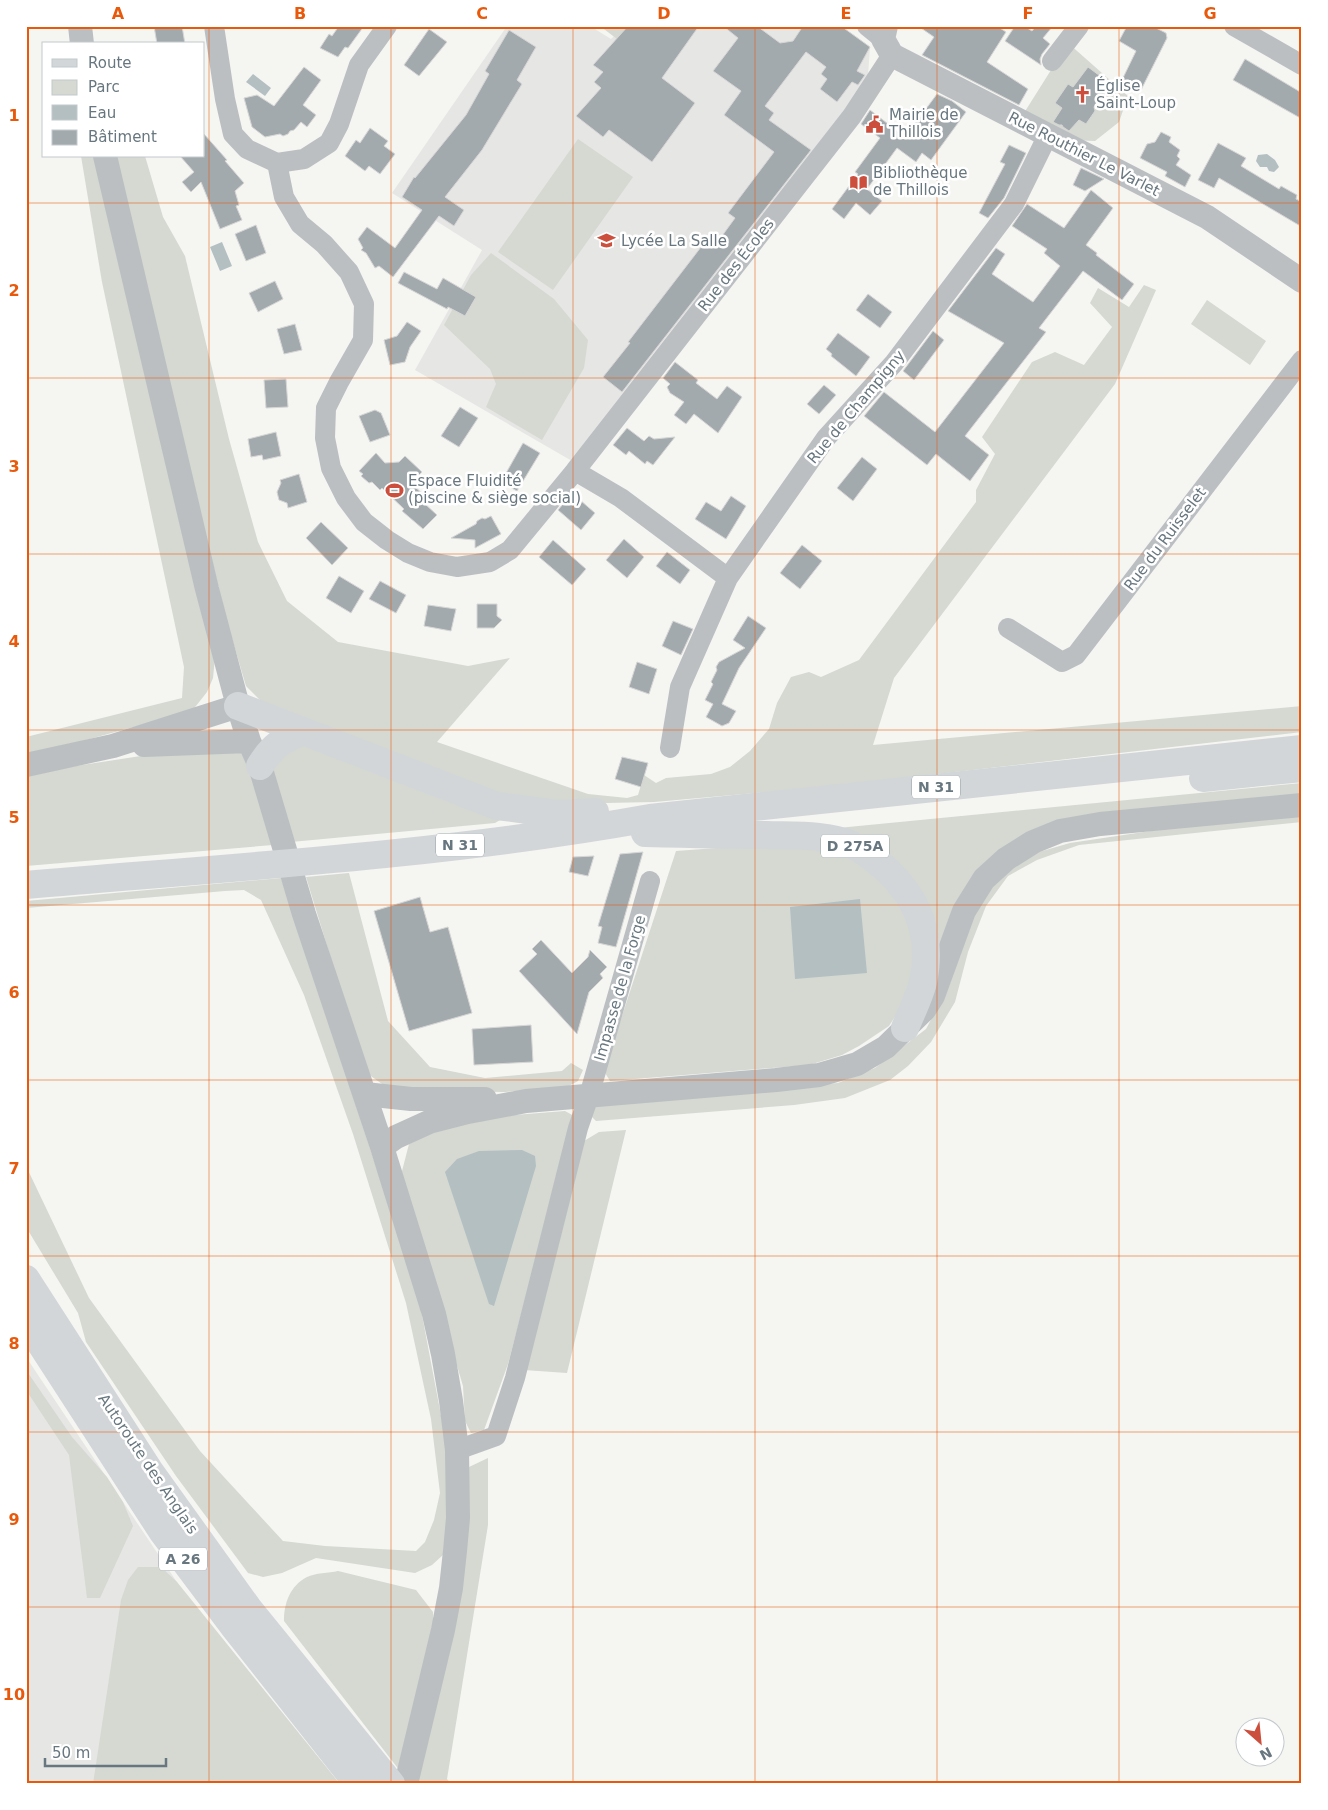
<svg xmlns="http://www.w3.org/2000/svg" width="1328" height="1810" font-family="'DejaVu Sans',sans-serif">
  <rect width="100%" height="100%" fill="#f5f5f2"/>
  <path fill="#e6e6e5" d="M507 26H590L611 39 625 26H841L870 47 868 76 862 87 572 461 415 370 482 250 392 193Z
    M26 1357 123 1502 313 1784H26Z"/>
  <path fill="#d5d9d2" d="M600 26H628L617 39Z
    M1068 43 1128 96 1119 122 1095 141 1072 140 1024 113Z
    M578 139 633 177 553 290 498 252Z
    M81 156H98L215 657 213 678 207 692 192 711 75 743 26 754V737L182 698 184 667 102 282Z
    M113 156H145L163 217 185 256 229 439 258 542 287 601 338 642 468 666 510 658 437 742 588 794 627 798 638 795 644 775 656 783 666 778 711 774 730 767 750 751 769 729 777 703 791 677 809 672 821 677 859 660 976 502V490L995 454 982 437 1032 362 1055 352 1084 365 1112 327 1090 303 1098 288 1129 307 1144 285 1156 290 1115 384 894 678 873 745 1302 706V732L824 787 654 802 556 804 484 792 265 705 246 686 226 618Z
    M491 253 554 299 588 340 584 368 542 440 486 407 496 384 490 369 444 325 471 275Z
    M1207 300 1266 341 1250 365 1191 324Z
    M300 741 500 820 495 823 291 842 273 773 275 755Z
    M167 752 242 753 249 764 273 845 26 866V776L69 767Z
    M1302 783V799L1029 836 937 955 936 946 838 828Z
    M1302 814V822L1079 845 1037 860 1008 876 986 906 968 952 955 1002 931 1042 908 1066 890 1080 845 1098 794 1105 596 1121 592 1117 593 1107 602 1103 838 1083 875 1068 926 1029 949 986 978 900 1014 862 1032 854 1070 843 1204 823Z
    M770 844H815L858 860 892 886 913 927 914 976 904 1003 889 1026 859 1046 842 1055 809 1065 610 1081 604 1071 676 851Z
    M349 873 388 1021 430 1067 485 1078 562 1071 571 1063 583 1070 578 1081 567 1087 505 1092 414 1091 385 1086 368 1074 363 1063 306 877Z
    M281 878 418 1294 446 1442 450 1501 444 1554 432 1565 415 1573 316 1558 282 1573 263 1577 248 1573 176 1476 86 1342 78 1313 26 1227V1166L89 1298 200 1451 283 1541 325 1546 416 1551 425 1542 434 1520 440 1493 431 1419 406 1303 353 1134 304 995 261 900 244 890 225 891 26 908V901Z
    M565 1111 574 1116 508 1364 484 1430 471 1433 465 1421 463 1386 401 1175 409 1144 454 1120Z
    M626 1130 567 1373 524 1370 584 1141 599 1132Z
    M26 1370 72 1437 107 1477 123 1502 133 1526 100 1598H87L69 1455 26 1390Z
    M488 1458V1525L447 1779 451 1784H416L469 1467Z
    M138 1567H161L177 1582 340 1784H93L121 1600 128 1580Z
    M338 1571 416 1590 433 1612V1633L400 1771 284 1621C284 1603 290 1586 307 1577 315 1573 329 1573 338 1571Z"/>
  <path fill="#b4bfc2" d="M253 74 271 88 265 96 246 82Z
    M1267 154 1275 160 1279 167 1274 172 1269 171 1267 167H1260L1256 161 1258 155Z
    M222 242 232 266 220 271 210 247Z
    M860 899 867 973 795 979 790 907Z
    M522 1150 535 1156 536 1166 494 1306 489 1304 445 1172 457 1159 479 1151Z"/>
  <path fill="#a3aaae" stroke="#d6d6d5" d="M154 26H182L185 44H157Z
    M339 26H364L348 48 345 47 338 57 320 48 329 34 332 36Z
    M628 26H699L662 78 695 103 652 162 609 130 603 137 576 116 601 88 594 82 603 72 593 65Z
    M723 26H757L780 43 793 41 803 26H841L870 47 857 71 865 75 858 85 852 82 837 102 820 89 827 79 821 74 826 67 806 52 765 106 774 113 769 120 811 150 622 392 603 377 630 343 628 342 711 234 719 240 735 218 728 213 774 152 724 115 741 91 713 71 738 38Z
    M918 26H997L1006 32 987 62 1028 89 1019 105 922 55 934 37Z
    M1015 26H1024L1032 31 1036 26H1053L1043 38 1050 44 1042 54 1040 59 1041 65 1005 41Z
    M1127 26H1152L1166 33 1167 38 1140 92 1121 82 1136 51 1119 41Z
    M429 29 447 42 419 76 404 65Z
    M509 30 536 47 517 80 522 84 511 102 482 150 445 197 464 210 454 226 439 216 393 277 379 266 375 268 366 253 361 250 363 248 358 239 367 227 395 248 422 210 402 197 414 177 415 178 466 115 489 74 485 71Z
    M1245 59 1302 93V119L1233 80Z
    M304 67 321 80 303 105 316 115 307 127 301 122 294 130 290 131 288 134 283 136 280 134 265 137 252 127 244 98 257 95 274 106Z
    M1088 67 1111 84 1094 107 1095 111 1086 124 1079 120 1069 131 1063 127 1062 125H1059L1053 122 1062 108 1055 103 1068 84 1073 87Z
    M937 94 952 101 966 112 931 160 922 153 916 162 897 148 867 189 882 201 870 215 856 203 844 219 832 209 858 174 855 172 880 138 861 124 870 110 905 137Z
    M370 128 388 141 384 146 395 154 380 174 369 166 365 171 345 156 356 140 360 143Z
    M1161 132 1171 137 1169 142 1180 150 1177 156 1180 159 1176 165 1191 175 1185 187 1165 176 1167 172 1140 158 1147 144 1155 142Z
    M204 134 227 160 225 161 244 183 235 191 239 205 236 206 242 220 220 229 201 182 191 192 182 182 194 172 180 156H204Z
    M1218 143 1246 158 1241 166 1279 189 1281 186 1297 195 1296 199 1302 202V227L1219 178 1214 188 1198 180Z
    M1009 145 1026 153 1004 198 988 218 979 213 1005 164 1000 162Z
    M1081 168 1104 179 1085 191 1073 185Z
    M1091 190 1113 208 1086 245 1097 253 1096 255 1134 284 1122 300 1083 271 1039 328 1046 332 965 436 989 455 970 481 936 454 927 465 864 416 884 392 935 432 1004 343 948 311 996 248 1005 254 992 274 1033 302 1060 266 1044 253 1047 249 1012 226 1027 204 1064 228Z
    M256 225 266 253 246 261 235 234Z
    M404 272 437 289 443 278 476 297 465 316 448 307 447 309 398 283Z
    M275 281 283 299 258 312 249 293Z
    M868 294 892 312 880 328 856 310Z
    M407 322 421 331 410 347 405 362 390 365 384 340 397 336Z
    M295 324 302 350 284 354 277 329Z
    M933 331 944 340 914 380 903 371Z
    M838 333 870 357 856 376 831 356 832 354 826 349Z
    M675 362 698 380 696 383 717 399 727 386 742 397 718 433 694 414 686 424 674 415 684 402 670 393 667 387 670 384 663 378Z
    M286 379 288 407 266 408 264 380Z
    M824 385 836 395 819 414 807 404Z
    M460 407 478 418 459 447 441 436Z
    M375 410 381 413 390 435 370 442 359 416Z
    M627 428 644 441 649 436 654 439 675 437 653 465 647 461 645 464 629 451 626 455 613 445Z
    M276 432 281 456 263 460 262 455 251 457 248 439Z
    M523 443 540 453 517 491 501 482Z
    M376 453 385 463 399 462 405 456 422 472 411 483 428 499 424 503 437 515 423 529 402 511 404 509 382 488 380 490 372 482 369 483 361 476 363 474 359 471Z
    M862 457 877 469 853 501 837 488Z
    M299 474 307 502 288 508 287 503 279 500 277 492 281 483 280 480Z
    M572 493 595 513 581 530 558 510Z
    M731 496 746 506 726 539 695 519 706 502 721 511Z
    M491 516 501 534 475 548V540L451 538 476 524 477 521 482 518 485 519Z
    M321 522 348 548 332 565 306 538Z
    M624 539 644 557 627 578 606 560Z
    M553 540 586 569 572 585 539 557Z
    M802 545 822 561 800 589 780 573Z
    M667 552 690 570 680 584 656 566Z
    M339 576 364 591 351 613 326 598Z
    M380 581 406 595 396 613 369 599Z
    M477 604H497V616L502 620 494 628H477Z
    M428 605 456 609 451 631 424 626Z
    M748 616 766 628 739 668 722 704 736 711 729 723 722 726 706 717 713 704 705 700 713 684 711 682 717 670 716 667 719 662 745 648 733 640Z
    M673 621 693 629 681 655 662 646Z
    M637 662 657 669 649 694 629 687Z
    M622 757 648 763 641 787 615 779Z
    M643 852 616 947 598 943 602 927 598 926 620 854Z
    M594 856 588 876 569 872 573 857Z
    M420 897 430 932 448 927 472 1013 409 1031 374 911Z
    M541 940 572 973 588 957 590 950 607 967 600 974 603 978 589 992 577 1034 519 971 537 954 532 949Z
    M531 1025 533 1062 474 1065 472 1029Z"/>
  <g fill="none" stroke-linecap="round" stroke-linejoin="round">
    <path stroke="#bbbfc2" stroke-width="20" d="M214 26 225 99 233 134 247 149 277 163 304 159 329 143 339 124 359 65 387 26
      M867 26 883 39
      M1234 26 1302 65
      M1052 61 1079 26
      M277 163 284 197 300 224 324 244 349 272 364 304 363 340 339 382 326 408 325 438 331 468 346 498 364 522 387 540 408 553 430 562 457 567 490 562 510 550 575 471 852 116 892 55
      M575 471 621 498 728 578
      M1008 628 1062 662 1076 655 1302 360
      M670 748 680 687 728 578 826 438 894 363 1014 204 1048 135
      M457 1450 496 1436 515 1378 578 1128 589 1096 650 881"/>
    <path stroke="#bbbfc2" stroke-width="24" d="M80 26 82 44
      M886 26 883 39 892 55 1207 217 1302 281
      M105 156 207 589 238 706 249 741 260 766 304 914 382 1147 434 1314 443 1354 451 1401 457 1450 458 1518 455 1551 451 1588 443 1630 406 1784
      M144 745 249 741
      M26 765 113 746 238 706
      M365 1094 411 1099H485
      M382 1147 396 1137 429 1122 468 1112 526 1101 776 1080 819 1075 857 1064 886 1047 924 1010 933 996 964 911 984 879 1006 859 1033 842 1060 831 1100 824 1302 805"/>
    <path stroke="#d2d6d9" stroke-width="28" d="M238 706 497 806 557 814 595 812
      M260 766C273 745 281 741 303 731
      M1203 778 1302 768
      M645 833C685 834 726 835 766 835 792 836 828 834 852 845 866 851 878 862 889 872 920 902 932 939 923 982 919 998 911 1013 905 1028
      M26 885C235 867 444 855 650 818L1302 749"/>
    <path stroke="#d2d6d9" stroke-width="28" d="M26 1279 151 1473 248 1608 391 1784
      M26 1321 162 1531 235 1628 358 1784"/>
  </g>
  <path fill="none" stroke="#e8590c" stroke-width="1" stroke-opacity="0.55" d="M209 26V1784M391 26V1784M573 26V1784M755 26V1784M937 26V1784M1119 26V1784M26 203H1302M26 378H1302M26 554H1302M26 730H1302M26 905H1302M26 1080H1302M26 1256H1302M26 1432H1302M26 1607H1302"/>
  <defs>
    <symbol id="church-bare" viewBox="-9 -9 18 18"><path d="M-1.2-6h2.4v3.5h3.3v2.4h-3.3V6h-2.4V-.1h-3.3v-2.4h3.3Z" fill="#cb4f3c" stroke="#fff" stroke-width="2.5" paint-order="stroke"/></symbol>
    <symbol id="civic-bare" viewBox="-9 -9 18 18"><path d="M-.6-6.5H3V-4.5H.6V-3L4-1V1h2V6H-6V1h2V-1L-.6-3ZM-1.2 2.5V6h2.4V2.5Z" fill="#cb4f3c" stroke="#fff" stroke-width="2.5" paint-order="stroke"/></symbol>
    <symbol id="library-bare" viewBox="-9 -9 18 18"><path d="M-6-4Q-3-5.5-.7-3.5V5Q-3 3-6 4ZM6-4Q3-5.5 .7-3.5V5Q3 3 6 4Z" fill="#cb4f3c" stroke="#fff" stroke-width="2.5" paint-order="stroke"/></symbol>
    <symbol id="school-bare" viewBox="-9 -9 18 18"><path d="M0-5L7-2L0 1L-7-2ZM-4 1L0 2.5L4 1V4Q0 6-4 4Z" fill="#cb4f3c" stroke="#fff" stroke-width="2.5" paint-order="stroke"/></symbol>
    <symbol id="stadium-bare" viewBox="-9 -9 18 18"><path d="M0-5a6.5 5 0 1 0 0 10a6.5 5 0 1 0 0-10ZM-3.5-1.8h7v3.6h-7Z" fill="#cb4f3c" stroke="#fff" stroke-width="2.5" paint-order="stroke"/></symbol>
  </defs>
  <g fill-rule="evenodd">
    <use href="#church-bare" x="1070" y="82" width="25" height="25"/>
    <use href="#civic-bare" x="862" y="112" width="25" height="25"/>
    <use href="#library-bare" x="846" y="170" width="25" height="25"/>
    <use href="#school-bare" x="594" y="228" width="25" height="25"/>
    <use href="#stadium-bare" x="382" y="478" width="25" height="25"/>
  </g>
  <g text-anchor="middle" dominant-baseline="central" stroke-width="5" stroke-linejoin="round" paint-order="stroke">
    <g fill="#fff" stroke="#95a0a5" stroke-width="1">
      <rect x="912" y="775.5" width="48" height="23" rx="4"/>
      <rect x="436" y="833.5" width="48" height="23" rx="4"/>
      <rect x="821" y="834.5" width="68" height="23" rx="4"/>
      <rect x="159" y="1547.5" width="48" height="23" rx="4"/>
    </g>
    <g font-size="14" font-weight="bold" fill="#68777f">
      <text x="936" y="787">N 31</text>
      <text x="460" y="845">N 31</text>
      <text x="855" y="846">D 275A</text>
      <text x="183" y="1559">A 26</text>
    </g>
    <g font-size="15" fill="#68777f" stroke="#fff" text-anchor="start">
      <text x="1096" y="86">Église<tspan x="1096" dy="17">Saint-Loup</tspan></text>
      <text x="889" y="115">Mairie de<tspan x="889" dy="17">Thillois</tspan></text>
      <text x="873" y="173">Bibliothèque<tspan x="873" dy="17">de Thillois</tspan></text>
      <text x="621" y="241">Lycée La Salle</text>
      <text x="408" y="481">Espace Fluidité<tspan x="408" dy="17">(piscine &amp; siège social)</tspan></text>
    </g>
    <g font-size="15" fill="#68777f" stroke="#fff">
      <text transform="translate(1084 154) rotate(27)">Rue Routhier Le Varlet</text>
      <text transform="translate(736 265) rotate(-52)">Rue des Écoles</text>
      <text transform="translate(856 407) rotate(-50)">Rue de Champigny</text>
      <text transform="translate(1165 539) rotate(-53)">Rue du Ruisselet</text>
      <text transform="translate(620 988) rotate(-74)">Impasse de la Forge</text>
      <text transform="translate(148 1464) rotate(56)">Autoroute des Anglais</text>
    </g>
  </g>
  <rect width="1328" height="1810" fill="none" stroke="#ffffff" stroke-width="55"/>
  <rect x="42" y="42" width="162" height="115" fill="#ffffff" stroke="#c3c9cc"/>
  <rect x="52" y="59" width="25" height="8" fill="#d2d6d9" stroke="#c3c9cc"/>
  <text x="88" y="68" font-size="15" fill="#68777f">Route</text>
  <rect x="52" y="80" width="25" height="15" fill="#d5d9d2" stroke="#c3c9cc"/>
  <text x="88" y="92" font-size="15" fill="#68777f">Parc</text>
  <rect x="52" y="105" width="25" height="15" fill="#b4bfc2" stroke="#c3c9cc"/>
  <text x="88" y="118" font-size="15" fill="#68777f">Eau</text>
  <rect x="52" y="130" width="25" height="15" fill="#a3aaae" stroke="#c3c9cc"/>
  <text x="88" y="142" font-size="15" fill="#68777f">Bâtiment</text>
  <g transform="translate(1260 1742) rotate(153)"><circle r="24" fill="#ffffff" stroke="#c3c9cc"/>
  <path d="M0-4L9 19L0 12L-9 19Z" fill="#cb4f3c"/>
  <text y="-8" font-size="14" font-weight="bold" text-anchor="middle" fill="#68777f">N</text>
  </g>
  <path d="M45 1758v8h121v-8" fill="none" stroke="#68777f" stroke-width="2.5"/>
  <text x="52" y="1758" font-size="15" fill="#68777f" stroke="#ffffff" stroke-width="4" paint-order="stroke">50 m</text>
  <rect x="28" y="28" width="1272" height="1754" fill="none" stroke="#e8590c" stroke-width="2"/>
  <g font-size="16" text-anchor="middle" font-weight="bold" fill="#e8590c">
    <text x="118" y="19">A</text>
    <text x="300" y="19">B</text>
    <text x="482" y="19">C</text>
    <text x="664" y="19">D</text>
    <text x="846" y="19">E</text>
    <text x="1028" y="19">F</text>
    <text x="1210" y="19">G</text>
    <text x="14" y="121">1</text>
    <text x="14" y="296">2</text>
    <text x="14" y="472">3</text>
    <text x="14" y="647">4</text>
    <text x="14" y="823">5</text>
    <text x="14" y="998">6</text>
    <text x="14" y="1174">7</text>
    <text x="14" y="1349">8</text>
    <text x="14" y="1525">9</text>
    <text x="14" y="1700">10</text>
  </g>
</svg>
